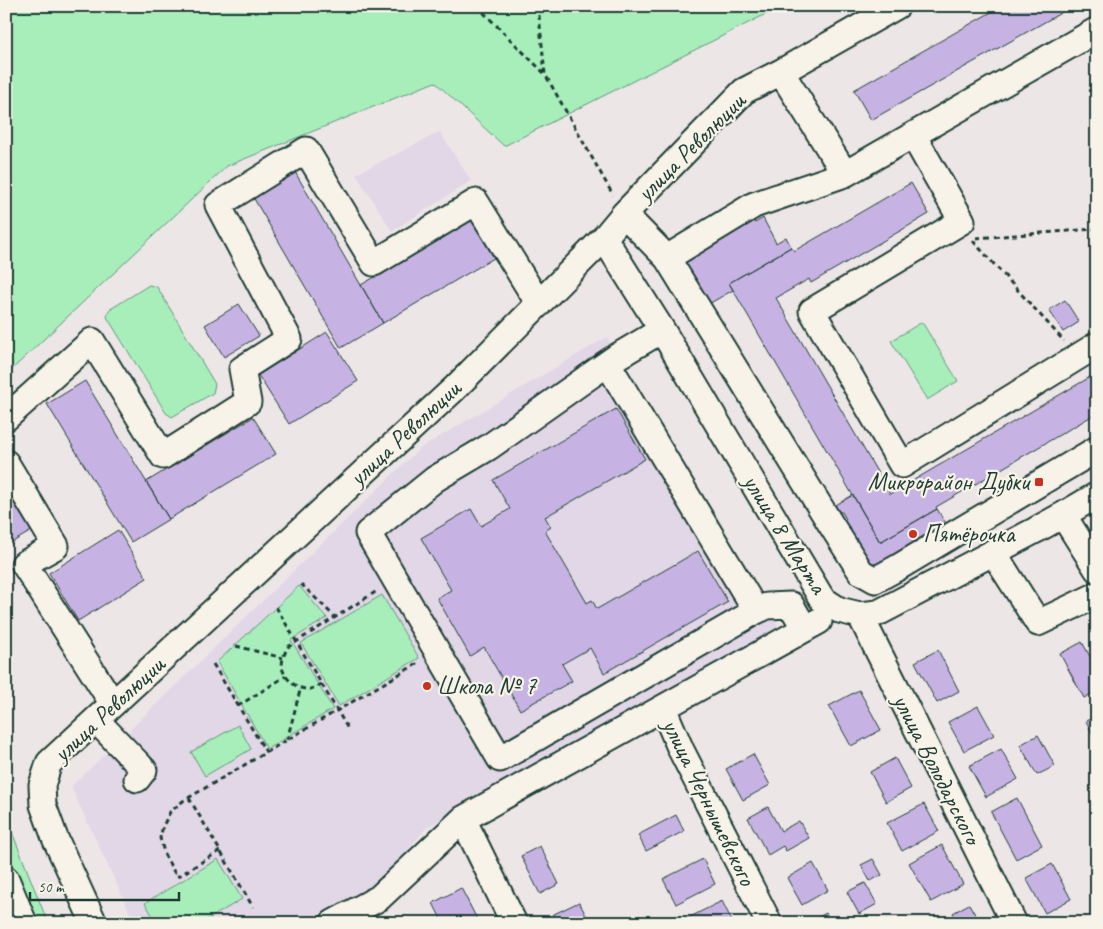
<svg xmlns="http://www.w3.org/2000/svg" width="1103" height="929" font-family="Caveat,sans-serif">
  <rect width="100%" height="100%" fill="#ede6e7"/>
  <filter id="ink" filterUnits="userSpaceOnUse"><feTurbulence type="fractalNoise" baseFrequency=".02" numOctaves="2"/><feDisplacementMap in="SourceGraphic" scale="10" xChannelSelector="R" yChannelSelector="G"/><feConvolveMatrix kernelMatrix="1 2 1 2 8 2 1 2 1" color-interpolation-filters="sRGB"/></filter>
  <g filter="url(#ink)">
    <path fill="#e1d7e6" d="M440 132 471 181 392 231 356 174Z
      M607 337 780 629 427 827 375 888 299 923H135L71 787 419 449Z"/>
    <path fill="#a7eebb" stroke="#639678" d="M6 6H782L504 146 435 82 227 166 6 375Z
      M149 285 157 287 215 384 213 393 172 417 166 413 107 317 109 310Z
      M922 322 958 381 927 400 891 341Z
      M299 586 327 618 291 640 333 709 267 749 217 662Z
      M382 595 419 658 339 706 301 643Z
      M238 725 251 749 205 776 191 752Z
      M6 817 48 923H6Z
      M218 859 242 899 202 923H157L145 903Z"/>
    <path fill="#c6b3e3" stroke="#1f3d34" d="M1002 6H1073L871 120 854 90Z
      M295 172 383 323 341 348 253 197Z
      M911 183 929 214 811 283 809 279 776 298 890 494 1097 373V413L936 507 937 509 880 542 729 283 791 247 794 251Z
      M750 215 755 223 763 218 776 243 786 237 791 247 729 283 733 290 707 305 683 263 706 249 702 240Z
      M472 220 494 258 383 323 361 285Z
      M1065 300 1079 322 1063 332 1049 310Z
      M239 304 259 336 224 357 205 325Z
      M327 332 358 381 289 424 258 375Z
      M609 345 614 352 599 361 595 354Z
      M85 381 169 519 131 542 47 404Z
      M616 409 645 459 545 517 551 527 545 531 587 603 592 600 597 609 698 551 728 602 604 673 590 648 562 664 572 681 520 710 484 647 470 656 437 598 451 590 421 538 471 509 481 526 510 509 493 480Z
      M253 417 276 454 169 519 146 482Z
      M853 495 880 542 937 509 947 525 871 569 844 524V521L846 519 842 512H838L834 506Z
      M13 497 33 530 6 546V501Z
      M118 530 147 578 78 621 49 573Z
      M1082 642 1097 669V691L1084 698 1060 654Z
      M938 650 959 691 937 703 915 662Z
      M859 690 881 730 851 746 829 706Z
      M978 706 994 735 964 751 948 722Z
      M1097 715V742L1086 721Z
      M1038 735 1055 766 1037 775 1020 745Z
      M1001 749 1018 779 986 797 969 766Z
      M753 754 770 785 743 800 726 769Z
      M895 758 911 788 886 802 870 772Z
      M1017 798 1042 845 1016 859 991 812Z
      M924 804 939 831 902 851 887 823Z
      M768 807 781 831 799 821 809 838 786 851 783 846 768 855 748 818Z
      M676 815 684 831 646 851 638 835Z
      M942 845 963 884 931 902 909 863Z
      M540 846 559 884 540 894 521 856Z
      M703 859 715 884 676 904 663 879Z
      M873 859 882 875 870 881 861 865Z
      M813 863 828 890 802 905 787 878Z
      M1052 864 1071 899 1045 913 1026 878Z
      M865 883 877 904 859 914 847 892Z
      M461 888 479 923H443L433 903Z
      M722 901 733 923H683L682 921Z
      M579 902 590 923H556L552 915Z
      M969 904 980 923H958L953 913Z
      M826 913 832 923H808Z
      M1079 918 1082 923H1070Z"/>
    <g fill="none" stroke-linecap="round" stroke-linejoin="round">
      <defs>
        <path id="minor" d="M781 72 845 174
          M913 135 1097 30
          M624 214 667 258
          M604 238 662 330 822 599 839 610 860 615 878 613 1036 530 1063 515 1097 569
          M662 330 618 356 489 447 435 479 368 533 500 759 756 611 767 606 791 605 805 629
          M1097 345 902 465 812 311 962 221 913 135 845 174 754 205 667 258 830 523 861 572 875 580 897 568 1097 449
          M608 364 756 611
          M6 418 92 341 163 456 248 402 242 369 289 339 218 205 306 150 374 263 476 202 539 304
          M6 463 56 546 24 564 113 704
          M1063 515 1097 495
          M993 552 1038 623 1097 595
          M860 615 1014 923
          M663 708 681 750 769 923
          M96 720 144 770 137 779
          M463 819 514 923
          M6 879 24 923
          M94 923 55 838 43 805 42 785 49 763 454 389 604 238 624 214 744 91 781 72 897 6
          M333 923 379 898 463 819 819 621"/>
      </defs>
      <use href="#minor" stroke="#1f3d34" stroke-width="29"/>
      <path stroke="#1f3d34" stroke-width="3" stroke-dasharray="5 4" stroke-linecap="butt" d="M477 6 544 73
        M538 6 545 74 613 195
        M1097 227 1094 229 1097 257
        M976 238 1094 229
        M973 241 1064 341
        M301 584 335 617
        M276 607 348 729
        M236 646 283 658
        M213 664 266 752
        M322 684C318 686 314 688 310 689 298 691 283 678 282 666 282 659 285 652 288 647L377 591
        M238 706 286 676
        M287 740 301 687
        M189 798 253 907
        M220 851 177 877 165 856 160 838 163 826 170 812 183 801 420 662"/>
      <use href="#minor" stroke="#f7f3e8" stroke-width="25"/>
    </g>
  </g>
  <g fill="#c8321e" stroke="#f7f3e8" stroke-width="2">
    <rect x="1034" y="477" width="10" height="10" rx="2.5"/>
    <circle cx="913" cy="534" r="5"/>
    <circle cx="427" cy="686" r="5"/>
  </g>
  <g text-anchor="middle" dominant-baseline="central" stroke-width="4.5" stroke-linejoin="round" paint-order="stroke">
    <g font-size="25" fill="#1f3d34" stroke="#f7f3e8">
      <text transform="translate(691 147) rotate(-45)">улица Революции</text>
      <text transform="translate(405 433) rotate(-43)">улица Революции</text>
      <text transform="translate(785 534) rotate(58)">улица 8 Марта</text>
      <text transform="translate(109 709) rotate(-43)">улица Революции</text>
      <text transform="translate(937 769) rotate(63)">улица Володарского</text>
      <text transform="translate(709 802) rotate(64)">улица Чернышевского</text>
    </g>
    <g font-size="25" fill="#1f3d34" stroke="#f7f3e8" text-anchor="start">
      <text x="1029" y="482" text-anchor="end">Микрорайон Дубки</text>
      <text x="923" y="534">Пятёрочка</text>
      <text x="437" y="686">Школа № 7</text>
    </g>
  </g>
  <rect width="1103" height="929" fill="none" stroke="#f7f3e8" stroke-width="25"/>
  <rect x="12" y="12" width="1078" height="904" fill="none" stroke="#1f3d34" stroke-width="2" filter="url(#ink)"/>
  <path d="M30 892v8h149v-8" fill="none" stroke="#1f3d34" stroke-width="2.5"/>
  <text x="38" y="892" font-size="15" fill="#1f3d34" stroke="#f7f3e8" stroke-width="4" paint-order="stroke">50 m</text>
</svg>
